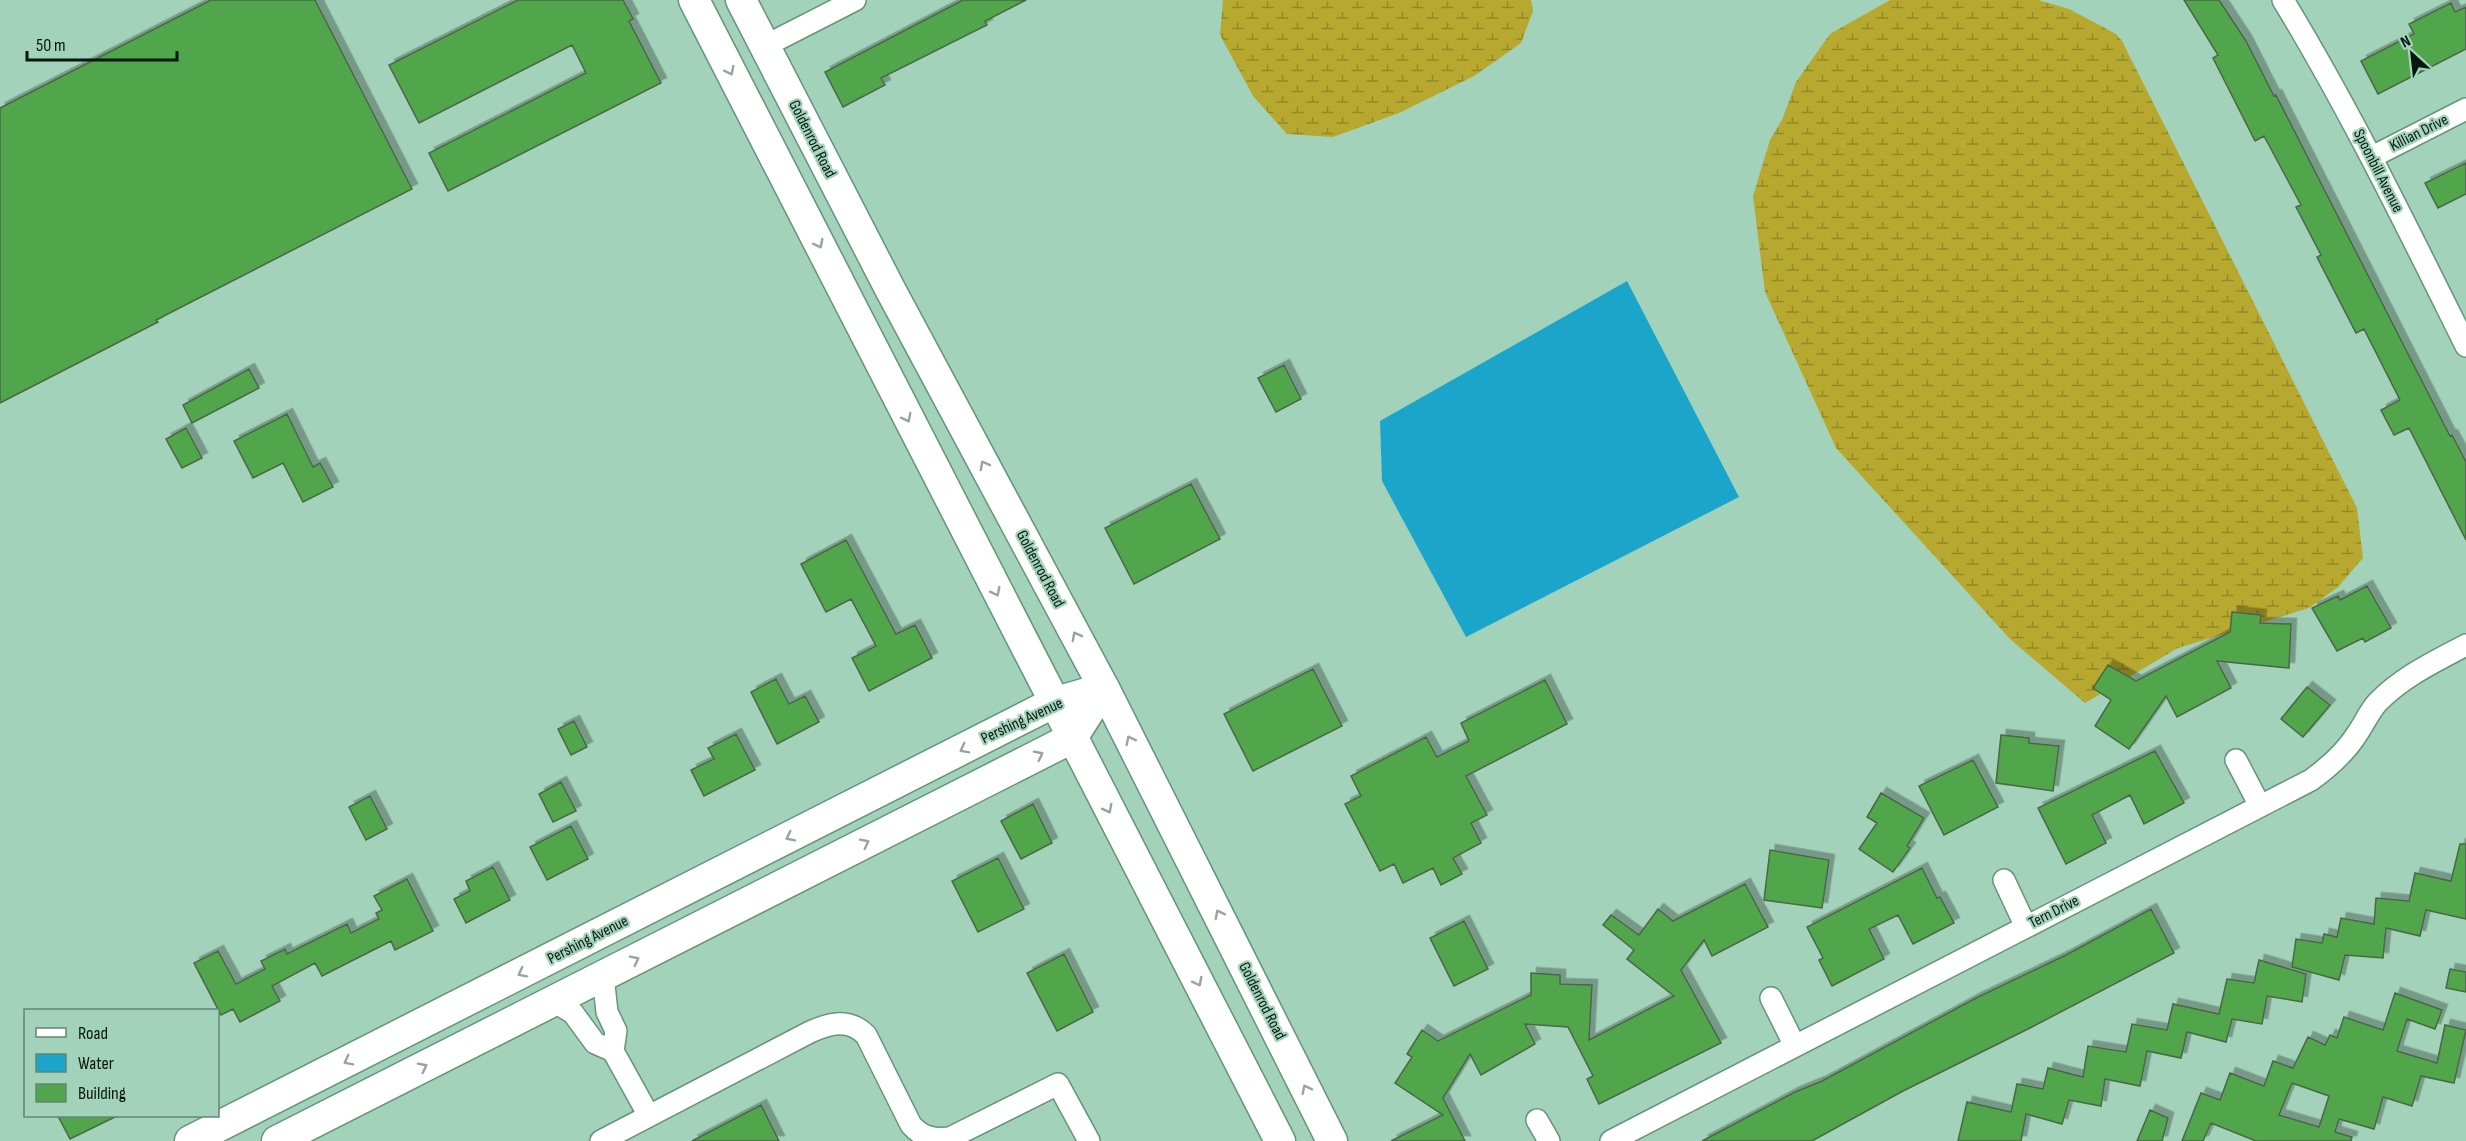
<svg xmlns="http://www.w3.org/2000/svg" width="2466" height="1141" font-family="'Sofia Sans Condensed',sans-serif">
  <defs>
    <pattern id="wetland-marsh" width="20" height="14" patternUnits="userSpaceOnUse" patternTransform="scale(1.5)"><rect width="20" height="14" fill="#b7a92f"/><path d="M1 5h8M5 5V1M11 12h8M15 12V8" fill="none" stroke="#938926"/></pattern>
    <filter id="shadow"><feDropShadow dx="5.5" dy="-5.5" stdDeviation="0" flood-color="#0004"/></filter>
  </defs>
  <rect width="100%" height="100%" fill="#a2d2b9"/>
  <path fill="url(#wetland-marsh)" d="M1223 0H1531L1533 11 1521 43 1474 76 1399 113 1333 137 1287 134 1253 96 1220 35Z
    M1890 0H2038L2069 9 2116 34 2122 41 2357 508 2363 558 2338 587 2309 608 2178 648 2085 703 2010 639 1836 448 1765 292 1753 196 1770 140 1782 120 1796 82 1830 34Z"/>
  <path fill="#1ba5cb" d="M1627 281 1739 497 1466 637 1382 481 1380 421Z"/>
  <path fill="#51a54c" stroke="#4a6747" stroke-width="1.5" fill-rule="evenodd" filter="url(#shadow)" d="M211 0H315L412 189 156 320 158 322 0 403V108Z
    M518 0H623L633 19 629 21 661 83 448 191 429 153 586 73 572 45 419 123 389 65Z
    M963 0H1026L985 21 987 25 881 78 885 85 843 107 825 72Z
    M2184 0H2219L2246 41 2274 96 2276 95 2450 436 2452 435 2466 462V540L2409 428 2394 435 2381 410 2400 400 2364 329 2356 333 2317 257 2321 255 2296 207 2301 205 2264 136 2255 141 2213 58 2218 55Z
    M2451 3 2455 12 2466 7V49L2378 94 2361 61 2414 34 2409 24Z
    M2466 163V194L2438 208 2425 183Z
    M1284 365 1301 399 1276 412 1258 378Z
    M249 369 259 388 192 423 183 405Z
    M287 414 313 467 320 463 333 487 303 502 283 463 253 478 234 441Z
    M186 428 202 458 182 468 166 439Z
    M1191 484 1220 539 1134 584 1105 528Z
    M846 540 896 634 915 625 932 658 869 691 852 658 876 646 851 599 826 612 801 564Z
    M2367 586 2391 628 2365 642 2363 638 2337 651 2312 608 2338 596 2340 600Z
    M2232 612 2261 615 2260 623 2291 624 2289 668 2217 661 2231 688 2177 717 2166 696 2129 749 2095 726 2111 700 2093 688 2108 665 2136 681 2230 632Z
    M1313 669 1342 726 1253 771 1224 714Z
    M776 679 789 704 805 696 819 722 777 744 751 692Z
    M1545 680 1567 724 1466 776 1487 815 1471 823 1481 843 1453 858 1462 874 1441 885 1433 868 1403 883 1394 864 1380 871 1345 804 1361 796 1351 776 1426 737 1437 757 1469 741 1461 723Z
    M2307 687 2330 705 2303 737 2281 719Z
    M574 721 587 747 571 755 558 729Z
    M736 734 755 770 704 796 691 770 714 759 708 748Z
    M2001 735 2029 738V743L2059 746 2053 791 1996 783Z
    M2155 751 2184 803 2144 824 2130 795 2092 815 2106 843 2066 864 2038 808Z
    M1973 760 1998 807 1944 835 1919 786Z
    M561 782 576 811 553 822 539 794Z
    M1881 793 1924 818 1907 846 1910 848 1893 872 1859 849 1877 823 1867 817Z
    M370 796 387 829 366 840 349 807Z
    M1033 804 1052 843 1021 859 1001 821Z
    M571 826 588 859 547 880 530 847Z
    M2460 844H2466V919L2426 910 2420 936 2386 928 2383 958 2345 955 2339 980 2292 967 2296 939 2322 943 2324 934 2337 937 2341 918 2374 924 2376 898 2409 901 2415 873 2451 881Z
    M1770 850 1829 860 1822 908 1764 900Z
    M998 858 1024 909 978 932 952 881Z
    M493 867 510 900 466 923 454 899 470 891 466 881Z
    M1922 868 1937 898 1940 897 1954 923 1913 944 1898 915 1869 929 1884 959 1832 986 1819 960 1823 958 1807 927Z
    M407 879 433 931 395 950 391 941 322 976 315 963 272 986 280 1001 240 1022 233 1009 221 1015 194 963 218 951 236 984 265 969 261 961 285 949 287 954 347 924 351 933 379 919 376 913 382 910 374 896Z
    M1745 884 1768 927 1712 956 1704 940 1681 970 1721 1043 1599 1104 1587 1079 1593 1076 1568 1027 1525 1024 1535 1044 1481 1075 1470 1054 1443 1098 1465 1141H1391L1443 1115 1395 1083 1412 1057 1407 1054 1422 1030 1438 1041 1531 995V973L1560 975V984L1592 985 1589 1040 1674 996 1627 959 1634 950 1603 925 1611 915 1639 935 1658 909 1673 921Z
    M2151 909 2174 953 2028 1029 1903 1091 1812 1141H1702L1795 1092 1822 1081 1976 998 2066 955Z
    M1464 921 1488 969 1454 986 1430 938Z
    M1064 954 1093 1012 1057 1031 1027 973Z
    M2259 960 2306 974 2302 1002 2267 996 2262 1024 2232 1019 2226 1042 2187 1032 2181 1058 2147 1051 2140 1086 2105 1079 2101 1106 2069 1100 2062 1124 2026 1114 2021 1141H1958L1967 1102 2011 1112 2017 1084 2043 1089 2048 1068 2083 1077 2088 1046 2126 1052 2132 1024 2167 1030 2173 1004 2219 1014 2227 979 2254 983Z
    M2450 969 2466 972V992L2446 988Z
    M2395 993 2442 1010 2435 1029 2407 1019 2397 1051 2437 1063 2445 1025 2466 1030 2454 1083 2421 1076 2412 1106 2383 1097 2374 1129 2339 1119 2335 1132 2352 1137 2351 1141H2256L2211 1123 2203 1141H2182L2201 1093 2220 1100 2230 1073 2264 1086 2273 1061 2293 1068 2308 1037 2325 1045 2330 1035 2337 1038 2344 1017 2383 1030ZM2292 1083 2329 1096 2319 1127 2279 1115Z
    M761 1105 779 1141H692Z
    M2150 1110 2168 1118 2162 1141H2137Z
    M58 1116H117L70 1139Z"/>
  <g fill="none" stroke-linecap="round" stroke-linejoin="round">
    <defs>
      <path id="street" d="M2283 0C2351 112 2408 229 2466 346
        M765 46 855 0
        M2372 157 2466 109
        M2236 760 2260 806
        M2004 880 2026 927
        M1771 998 1795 1046
        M553 1001 573 1013 595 1043 613 1051 616 1031 607 1012 603 976
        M613 1051 649 1116
        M1537 1120 1549 1141
        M601 1141 810 1032C830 1023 849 1018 866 1035L911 1125C922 1137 933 1140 950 1138L1058 1084 1089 1141
        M1611 1141 2311 780C2329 767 2345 753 2357 734 2364 724 2369 712 2377 703 2402 677 2434 662 2466 645"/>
      <path id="secondary" d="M694 0 1280 1141
        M741 0 890 289 1104 688 1332 1141
        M190 1141 1053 703 1104 688
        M277 1141 1072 738 1104 688"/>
    </defs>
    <use href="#street" stroke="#65937c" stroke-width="24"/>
    <use href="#secondary" stroke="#65937c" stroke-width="33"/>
    <use href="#street" stroke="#fff" stroke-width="21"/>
    <use href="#secondary" stroke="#fff" stroke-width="30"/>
  </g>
  <defs><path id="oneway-chevron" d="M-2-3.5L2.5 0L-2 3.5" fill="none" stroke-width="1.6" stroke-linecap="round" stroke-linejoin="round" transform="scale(1.5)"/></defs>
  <g stroke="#9ba29f">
    <use href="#oneway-chevron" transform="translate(730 71) rotate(63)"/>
    <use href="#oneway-chevron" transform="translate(819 244) rotate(63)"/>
    <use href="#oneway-chevron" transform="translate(907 418) rotate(63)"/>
    <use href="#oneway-chevron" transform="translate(984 465) rotate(-118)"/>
    <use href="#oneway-chevron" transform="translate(996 592) rotate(63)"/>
    <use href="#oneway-chevron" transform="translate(1076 636) rotate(-118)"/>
    <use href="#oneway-chevron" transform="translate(1130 740) rotate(-117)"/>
    <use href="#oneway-chevron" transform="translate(964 749) rotate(153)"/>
    <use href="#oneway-chevron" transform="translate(1039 755) rotate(-27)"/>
    <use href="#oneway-chevron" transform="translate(1108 809) rotate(63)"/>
    <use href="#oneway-chevron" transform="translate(790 837) rotate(153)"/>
    <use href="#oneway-chevron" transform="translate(865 843) rotate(-27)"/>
    <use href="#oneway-chevron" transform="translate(1219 914) rotate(-117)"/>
    <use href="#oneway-chevron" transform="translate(635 960) rotate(-27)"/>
    <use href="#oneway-chevron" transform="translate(522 973) rotate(153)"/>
    <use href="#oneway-chevron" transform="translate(1198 982) rotate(63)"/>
    <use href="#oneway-chevron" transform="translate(348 1061) rotate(153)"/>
    <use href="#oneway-chevron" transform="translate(423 1067) rotate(-27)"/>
    <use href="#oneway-chevron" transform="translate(1306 1089) rotate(-116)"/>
  </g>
  <g text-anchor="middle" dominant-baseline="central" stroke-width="4.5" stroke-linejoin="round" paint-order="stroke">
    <g font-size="16" fill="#05170f" stroke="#a2d2b9">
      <text transform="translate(2419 133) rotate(-27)">Killian Drive</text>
      <text transform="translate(812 139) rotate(63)">Goldenrod Road</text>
      <text transform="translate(2378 171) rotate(63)">Spoonbill Avenue</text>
      <text transform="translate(1040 569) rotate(62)">Goldenrod Road</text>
      <text transform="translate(1022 721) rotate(-25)">Pershing Avenue</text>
      <text transform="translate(2054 912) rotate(-27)">Tern Drive</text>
      <text transform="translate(588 940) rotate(-27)">Pershing Avenue</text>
      <text transform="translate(1262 1001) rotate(63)">Goldenrod Road</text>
    </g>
  </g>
  <rect x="24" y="1009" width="195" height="108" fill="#a2d2b9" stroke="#638775" stroke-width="1.5"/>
  <rect x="36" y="1028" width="30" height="9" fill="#ffffff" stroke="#638775" stroke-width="1.5"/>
  <text x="78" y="1039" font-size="18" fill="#05170f">Road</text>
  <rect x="36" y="1054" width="30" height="18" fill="#1ba5cb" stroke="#638775" stroke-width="1.5"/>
  <text x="78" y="1069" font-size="18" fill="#05170f">Water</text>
  <rect x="36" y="1084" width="30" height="18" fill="#51a54c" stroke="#638775" stroke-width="1.5"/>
  <text x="78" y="1099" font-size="18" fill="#05170f">Building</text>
  <g transform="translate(2412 54) rotate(333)" stroke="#a2d2b9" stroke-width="4.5" paint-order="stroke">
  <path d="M0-4.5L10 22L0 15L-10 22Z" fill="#05170f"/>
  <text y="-9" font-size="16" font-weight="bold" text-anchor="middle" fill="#05170f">N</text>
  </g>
  <path d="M27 51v9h150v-9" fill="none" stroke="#05170f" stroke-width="3"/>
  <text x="36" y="51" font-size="18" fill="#05170f" stroke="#a2d2b9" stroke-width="4.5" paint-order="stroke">50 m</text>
</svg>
